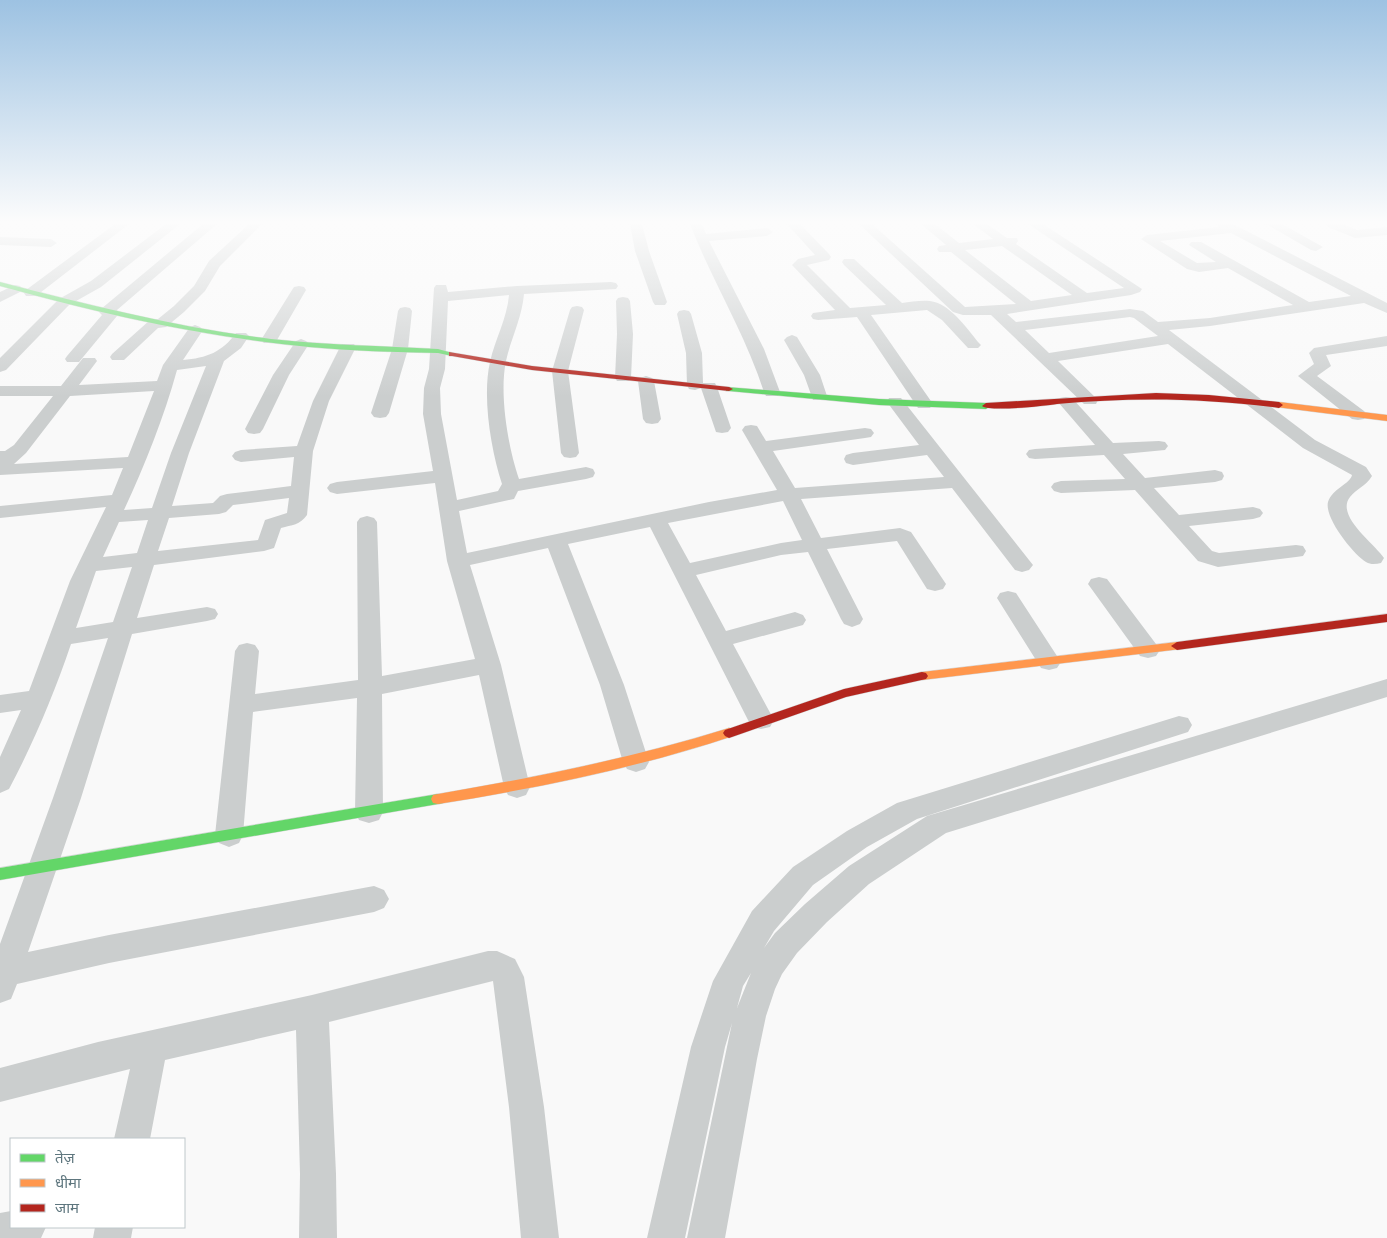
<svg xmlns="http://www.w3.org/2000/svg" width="1387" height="1238" font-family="'Open Sans','Noto Sans Devanagari',sans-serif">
  <rect width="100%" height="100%" fill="#f9f9f9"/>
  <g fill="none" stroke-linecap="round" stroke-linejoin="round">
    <defs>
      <path id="fast" d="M0 282C90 305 179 328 271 339 327 345 382 346 438 349L456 354 452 356 438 353C395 352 352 351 309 347 204 337 101 314 0 286Z
        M726 387 879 399 986 403 990 406 986 409 879 405 729 391H726Z
        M438 794 443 795 445 799 443 803 438 804 0 880V868Z"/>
      <path id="slow" d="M1279 402 1387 415V421L1276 407V403Z
        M1177 642 1183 646 1181 649 922 680 918 679 916 676 918 673 922 672Z
        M729 728 733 730 735 733 733 736C637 768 538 788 438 804L433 803 431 799 433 795 438 794C537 777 633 758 729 728Z"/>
      <path id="jam" d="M449 352 532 366 729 387 733 389 729 391 532 370 452 356H449Z
        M1156 393 1209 395 1279 402 1283 405 1279 408C1203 398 1133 397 1057 404 1044 406 990 412 982 406L986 403Z
        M1387 614V622L1177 650 1171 646 1177 642Z
        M922 672 926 673 928 676 926 679 846 697 729 738 725 736 723 733 725 730 844 689Z"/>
    </defs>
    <use href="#fast" stroke="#d6d7d8" stroke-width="1"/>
    <use href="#slow" stroke="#d6d7d8" stroke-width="1"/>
    <use href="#jam" stroke="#d6d7d8" stroke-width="1"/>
    <path fill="#cbcece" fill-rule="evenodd" d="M115 224H129L36 296H26L24 293 26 290Z
      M166 224H180L101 287 69 305 6 370 0 372V358L59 299 91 281Z
      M203 224H217L117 310 119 313 117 316 79 362H67L65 359 67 356 102 315 99 312 101 309Z
      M249 224H262L220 266 205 291 184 312 166 327 158 328 124 360H112L110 357 112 354 150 320 158 319 174 306 194 286 209 261Z
      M630 224H642L649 251 667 302 665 305H655L653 302 635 251Z
      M690 224H702L706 234 767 228 773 232 767 236 709 241 764 349 780 392 778 396H766L764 392C745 333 712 281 690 224Z
      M787 224H800L829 254 831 257 829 260 807 265 850 308 886 305 844 265 842 262 844 259H854L902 303C910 302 921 300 930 301 949 303 967 328 978 342L981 345 978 348H968L942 320 927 310 871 315 933 404 930 408H918L857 317 818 320 813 319 811 316 813 313 835 310 792 265 798 259 815 255Z
      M859 224H872L965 307 1016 304 951 252H939L937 249 939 246 946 245 921 224H935L959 243 993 239 973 224H987L1007 238H1017L1018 241 1016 244 1087 293 1124 288 1028 224H1043L1142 289 1140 292 1131 295 1007 314 1016 322 1130 309 1143 311 1158 322 1210 318 1293 305 1228 268 1199 272 1187 269 1141 239 1147 235 1219 227 1217 224H1233L1387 303V313L1364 303 1210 326 1169 330 1315 440 1366 467 1372 476C1366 486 1356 489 1350 497 1335 516 1375 544 1384 558L1381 563C1376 564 1371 565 1366 562 1354 555 1324 518 1328 502 1332 489 1350 484 1352 475L1303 448 1168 344 1058 361 1098 400 1096 404H1084L991 315H963L953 312ZM1231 233 1351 296 1309 302 1201 242H1191L1189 245 1216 262 1197 263 1160 241ZM1002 246 1072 295 1031 301 965 250ZM1130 317 1134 318 1158 336 1049 353 1025 330Z
      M1266 224H1282L1323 247 1316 251 1311 250Z
      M1326 224H1343L1357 230 1387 227V235L1355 238 1328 227Z
      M0 237 51 239 57 243 51 247 0 245Z
      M611 282 616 283 618 286 616 289 524 294C522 318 511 338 506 361 499 394 508 447 519 479L586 467 593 469 595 473 593 477 586 479 518 491 514 499 459 511 467 553 709 502 777 490 742 430 745 426 751 425 757 426 766 441 865 428 871 429 874 433 871 437 865 438 773 451 795 488 944 477 927 455 853 465 846 463 844 459 846 455 853 453 919 445 887 402 889 398H901L1029 560 1033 565 1029 570 1022 572 1015 570 952 488 801 499 821 538 900 528 911 532 946 584 943 589 935 591 927 589 897 541 827 549 863 619 860 624 852 627 844 624 841 619 808 552 781 555 696 575 726 631 795 612 803 615 806 620 803 625 733 644 774 720 770 727 761 729 752 727 748 720 650 527 568 544 624 685 649 762 645 769 636 772 627 769 623 762 600 685 548 548 470 565 501 665 530 787 526 795 517 798 508 795 504 787 479 675 382 694 383 812 379 820 369 823 359 820 355 812 357 698 253 712 243 835 239 843 229 847 219 843 215 835 235 651 239 645 247 643 255 645 259 651 255 694 358 680 357 522 360 518 367 516 374 518 377 522 382 676 475 659 447 561 435 483 337 494 330 492 327 488 330 484 337 482 433 471 423 414 424 388 429 369 434 288 436 285H446L448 292 517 286ZM509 295C507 319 495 339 490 362 482 397 491 450 502 484L498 491 457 500 441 414 440 388 445 369 448 301ZM783 501 802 540 781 543 690 563 668 523Z
      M15 285 20 286 22 289 20 292 0 302V292Z
      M299 286 304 287 306 290 277 340 274 343H264L261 340 292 290 294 287Z
      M623 297 628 298 630 301 633 334 631 378 629 381H617L615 378 617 334 616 301 618 298Z
      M577 306 582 307 584 310 568 371 579 453 576 457 570 458 564 457 561 453 552 371 570 310 572 307Z
      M405 307 410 308 412 311 408 349 389 413 386 417 380 418 374 417 371 413 392 349 398 311 400 308Z
      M684 310 689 311 691 314 702 353 703 383H715L717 387 731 428 728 432 722 433 716 432 701 388 695 390 689 389 687 385 686 353 677 314 679 311Z
      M195 325 200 327 203 330 183 360C207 358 222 352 236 333H246L249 336 241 348 224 361 189 453 172 506 213 503 220 496 227 494 291 486 294 457 241 462 235 460 232 456 235 452 241 450 297 446 313 401 340 347 342 344H354L356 347 329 401 313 451 307 515C300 525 292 525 281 528L274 548 264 551 154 565 137 618 207 607 215 609 218 614 215 619 207 621 132 634 81 798 28 952 109 935 374 886 384 890 389 899 384 908 374 912 109 963 17 984 11 999 0 1003V944L53 798 108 638 71 644C54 694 34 742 9 789L0 793V757L21 710 0 713V695L29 691 70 581 106 507 0 518V506L112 495 123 468 0 475V451H5L14 445 53 396H0V386H61L83 358H95L97 361 79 385 157 381 163 365 190 327ZM206 366 171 453 152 508 124 510C145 465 164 417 177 370ZM154 391 128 457 14 464 26 453 70 396ZM289 498 287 513 265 520 258 540 158 551 169 518 219 514 226 512 233 505ZM148 520 137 553 103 557 119 522ZM132 567 113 622 76 628 96 571Z
      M792 335 797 337 820 375 827 396 825 400H813L804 375 784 340 787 337Z
      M1387 336V346L1326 355 1331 366 1317 376 1364 411 1367 415 1364 419 1358 420 1352 419 1298 376 1314 364 1309 353 1314 348Z
      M301 339 306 341 309 344 289 375 263 429 260 433 254 434 248 433 245 429 273 375 296 341Z
      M646 376 652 378 654 381 661 419 658 423 652 424 646 423 643 419 638 381 640 378Z
      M1066 397 1072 398 1113 443 1159 441 1165 442 1168 446 1165 450 1123 454 1145 478 1215 470 1222 472 1224 476 1222 480 1215 482 1154 488 1179 515 1253 507 1260 509 1263 513 1260 517 1253 519 1189 526 1212 551 1219 553 1296 545 1303 546 1306 551 1303 556 1296 557 1218 567 1198 561 1135 490 1061 493 1054 491 1051 487 1054 483 1061 481 1125 479 1104 455 1035 459 1029 458 1026 454 1029 450 1035 449 1095 445 1058 402 1060 398Z
      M1099 577 1107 579 1156 644 1160 650 1156 656 1148 658 1140 656 1088 584 1091 579Z
      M1008 591 1016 593 1057 656 1061 662 1057 668 1049 670 1041 668 997 598 1000 593Z
      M1387 679V697L946 833 869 884 827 922 797 953 782 974 775 989 766 1016 757 1059 725 1238H687L732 1023 725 1047 685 1238H647L691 1047 713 981 752 911 793 867 847 831 897 803 1179 716 1188 718 1192 725 1188 732 917 819 867 847 813 885 774 931 764 948 775 933 805 904 849 866 927 816ZM751 973 737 1008 743 986Z
      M488 951H497L515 959 524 977 544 1107 559 1238H521L509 1107 493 981 329 1022 336 1174 337 1238H299L300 1174 296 1030 165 1060 150 1139H114L130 1069 0 1102V1068L98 1042 312 995Z
      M11 1211V1227H46L41 1238H0V1213Z
      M95 1227H133L131 1238H93Z"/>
    <use href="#fast" fill="#63d668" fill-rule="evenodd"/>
    <use href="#slow" fill="#ff974d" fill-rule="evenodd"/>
    <use href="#jam" fill="#b3261e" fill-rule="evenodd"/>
  </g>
  <linearGradient id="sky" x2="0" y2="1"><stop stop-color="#9dc2e2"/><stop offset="0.56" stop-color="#fcfcfc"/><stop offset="1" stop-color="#fcfcfc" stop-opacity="0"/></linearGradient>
  <rect width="1387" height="397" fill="url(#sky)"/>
  <rect x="10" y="1138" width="175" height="90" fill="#ffffff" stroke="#bfc8cb"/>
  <rect x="20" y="1154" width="25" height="8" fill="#63d668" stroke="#bfc8cb"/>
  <text x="55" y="1163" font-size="15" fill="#5e767e">तेज़</text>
  <rect x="20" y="1179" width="25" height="8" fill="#ff974d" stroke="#bfc8cb"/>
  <text x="55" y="1188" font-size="15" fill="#5e767e">धीमा</text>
  <rect x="20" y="1204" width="25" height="8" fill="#b3261e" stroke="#bfc8cb"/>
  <text x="55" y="1213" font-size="15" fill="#5e767e">जाम</text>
</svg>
